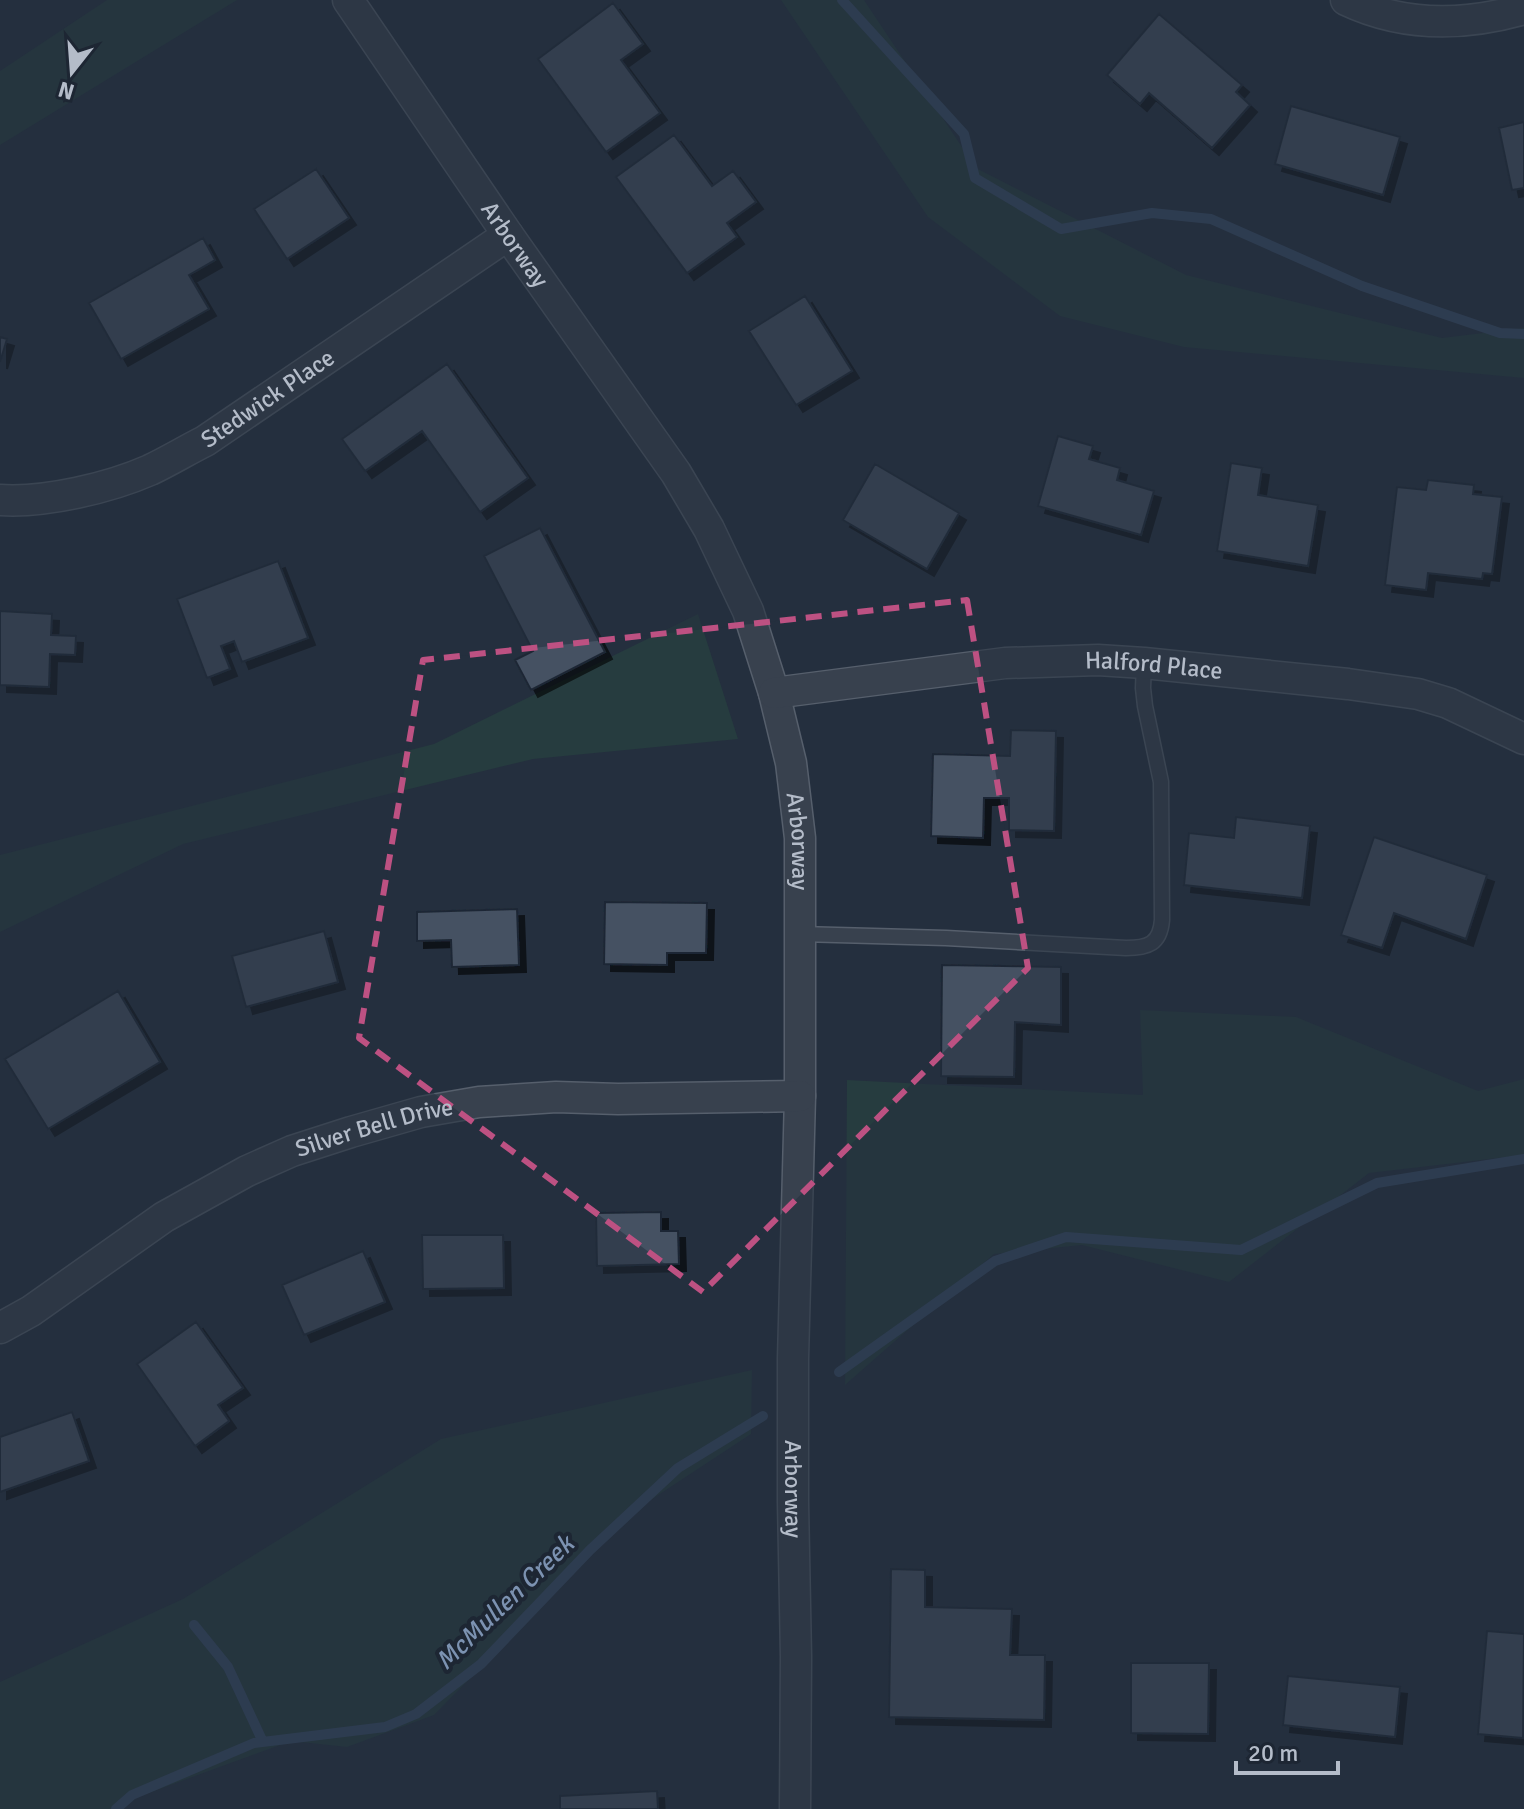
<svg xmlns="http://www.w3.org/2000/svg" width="1524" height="1809" font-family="Signika,sans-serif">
  <defs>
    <filter id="shadow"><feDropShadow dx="7" dy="7" stdDeviation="0" flood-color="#0009"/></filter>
  </defs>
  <rect width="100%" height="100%" fill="#242f3e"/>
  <path fill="#263c3f" d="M107 0H237L0 145V71Z
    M781 0H864L976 168 1186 275 1442 338 1524 328V378L1184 347 1060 316 928 217Z
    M698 614 738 739 533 759 183 844 0 932V855L434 744Z
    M1140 1010 1296 1017 1478 1091 1524 1079V1155L1369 1173 1229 1282 1082 1245 994 1254 845 1385 847 1080 1143 1095Z
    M752 1370 751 1434 637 1509 434 1715 347 1747 291 1741 121 1803 118 1809H0V1682L183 1599 441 1439Z"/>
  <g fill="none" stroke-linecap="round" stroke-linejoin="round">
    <path stroke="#394c67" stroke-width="10" d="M842 0 964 134 975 178 1061 229 1152 213 1211 219 1362 286 1500 333 1524 334
      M839 1372 995 1261 1066 1237 1241 1250 1377 1183 1524 1159
      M194 1625 228 1667 263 1742
      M116 1809 132 1795 254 1743 385 1727 416 1714 481 1664 590 1550 678 1468 763 1416"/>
  </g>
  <path fill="#455162" stroke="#1f2835" stroke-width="2" filter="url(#shadow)" d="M613 3 643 44 621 60 660 113 606 152 538 59Z
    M1159 14 1242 85 1236 92 1250 105 1212 148 1149 93 1140 104 1107 75Z
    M1291 106 1400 137 1383 195 1275 164Z
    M1524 122V188L1512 190 1499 128Z
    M674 135 712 186 733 171 756 202 727 223 737 237 687 273 616 177Z
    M316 169 349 218 287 259 254 209Z
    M203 238 215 260 189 275 209 309 121 359 89 303Z
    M805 296 852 371 796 405 749 331Z
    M0 337 7 339 0 362Z
    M447 364 528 478 480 512 422 431 365 471 342 439Z
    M1058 436 1093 446 1089 459 1120 468 1117 480 1154 491 1141 535 1038 506Z
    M1231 463 1262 468 1258 495 1318 505 1308 566 1217 551Z
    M875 464 959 513 927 569 843 520Z
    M1428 480 1474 485 1473 494 1502 497 1492 574 1483 573 1482 579 1428 573 1426 590 1385 585 1397 487 1426 490Z
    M540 528 605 652 531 690 515 660 533 651 484 556Z
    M278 561 308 638 242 662 234 641 221 646 230 669 207 678 177 599Z
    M0 611 52 614 51 635 76 636 75 655 50 654 49 687 0 685Z
    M1011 730 1056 731 1054 831 1009 830V798H984L983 838 931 836 933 754 1010 756Z
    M1236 817 1310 826 1302 898 1184 885 1189 833 1234 838Z
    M1374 837 1487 875 1466 939 1394 913 1382 948 1341 935Z
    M605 902 707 903 706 953H667V965L604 964Z
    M517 909 519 965 452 967 451 940 417 941V912Z
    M324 931 338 982 246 1007 232 956Z
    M942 965 1061 967V1025L1015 1022 1014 1077 941 1076Z
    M118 991 160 1062 48 1129 5 1059Z
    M661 1212V1231H678L679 1264 597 1266 596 1213Z
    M422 1235H503L504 1288 423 1289Z
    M363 1251 385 1302 304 1335 282 1285Z
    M196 1322 243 1388 218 1405 229 1421 195 1446 137 1364Z
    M72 1412 89 1461 0 1492V1437Z
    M891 1569 925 1570V1607L1012 1609 1010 1655H1045L1044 1720 889 1717Z
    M1487 1631 1524 1634 1523 1738 1478 1734Z
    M1131 1663H1209L1208 1734 1131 1733Z
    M1288 1676 1400 1687 1395 1737 1283 1725Z
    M657 1791 658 1809H560V1796Z"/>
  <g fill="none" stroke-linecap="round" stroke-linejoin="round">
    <defs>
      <path id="lane" d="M800 934 946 938 1126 948C1148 948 1160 944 1162 920L1161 782 1145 706 1143 688 1144 663"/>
      <g id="street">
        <path id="s1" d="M348 0 508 235 676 473 709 529 748 611 774 693 791 763 800 838V1096L793 1359V1502L796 1657 795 1809"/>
        <path d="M1346 0C1403 27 1465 26 1524 9"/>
        <path id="s2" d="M0 500C45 503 109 488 150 470 169 461 187 450 205 441L508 235"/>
        <path id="s3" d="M774 693 1005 663 1098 660 1144 663 1348 684 1418 694 1448 703 1524 739"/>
        <path id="s4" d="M0 1328 31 1311 164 1217 247 1171 292 1151 351 1132 421 1112 479 1102 556 1097 618 1099 800 1096"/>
      </g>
    </defs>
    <use href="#lane" stroke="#565f6c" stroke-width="17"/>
    <use href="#street" stroke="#565f6c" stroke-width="33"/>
    <use href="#lane" stroke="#38414e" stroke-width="14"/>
    <use href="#street" stroke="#38414e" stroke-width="30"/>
  </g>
  <path d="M0 0H1524V1809H0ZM967 600 1028 968 703 1292 359 1038 423 660Z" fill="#242f3e" fill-opacity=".55" fill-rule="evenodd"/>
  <path fill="none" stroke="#bd5182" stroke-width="6" stroke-dasharray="16 10" stroke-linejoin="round" d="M967 600 1028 968 703 1292 359 1038 423 660Z"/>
  <g text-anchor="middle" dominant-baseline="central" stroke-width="8" stroke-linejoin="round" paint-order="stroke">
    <g font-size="24" fill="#b4bcc9" stroke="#1d2633">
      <text stroke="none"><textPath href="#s1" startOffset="296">Arborway</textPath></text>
      <text stroke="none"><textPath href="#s2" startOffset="292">Stedwick Place</textPath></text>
      <text stroke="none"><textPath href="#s3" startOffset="382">Halford Place</textPath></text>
      <text stroke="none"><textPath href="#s1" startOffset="968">Arborway</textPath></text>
      <text stroke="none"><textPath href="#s4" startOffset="428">Silver Bell Drive</textPath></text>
      <text stroke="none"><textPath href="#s1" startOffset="1616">Arborway</textPath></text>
    </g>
    <g font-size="26" font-style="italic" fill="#7c92b1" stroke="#1d2633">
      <text transform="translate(505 1603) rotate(-44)">McMullen Creek</text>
    </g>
  </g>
  <g transform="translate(72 72) rotate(197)" stroke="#1d2633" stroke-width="6" paint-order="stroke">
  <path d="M0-6L14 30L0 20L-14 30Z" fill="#b4bcc9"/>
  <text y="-12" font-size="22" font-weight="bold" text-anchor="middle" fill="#b4bcc9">N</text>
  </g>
  <path d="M1236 1761v12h102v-12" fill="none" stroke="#b4bcc9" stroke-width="4"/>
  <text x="1248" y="1761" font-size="24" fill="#b4bcc9" stroke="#1d2633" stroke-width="6" paint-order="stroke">20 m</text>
</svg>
